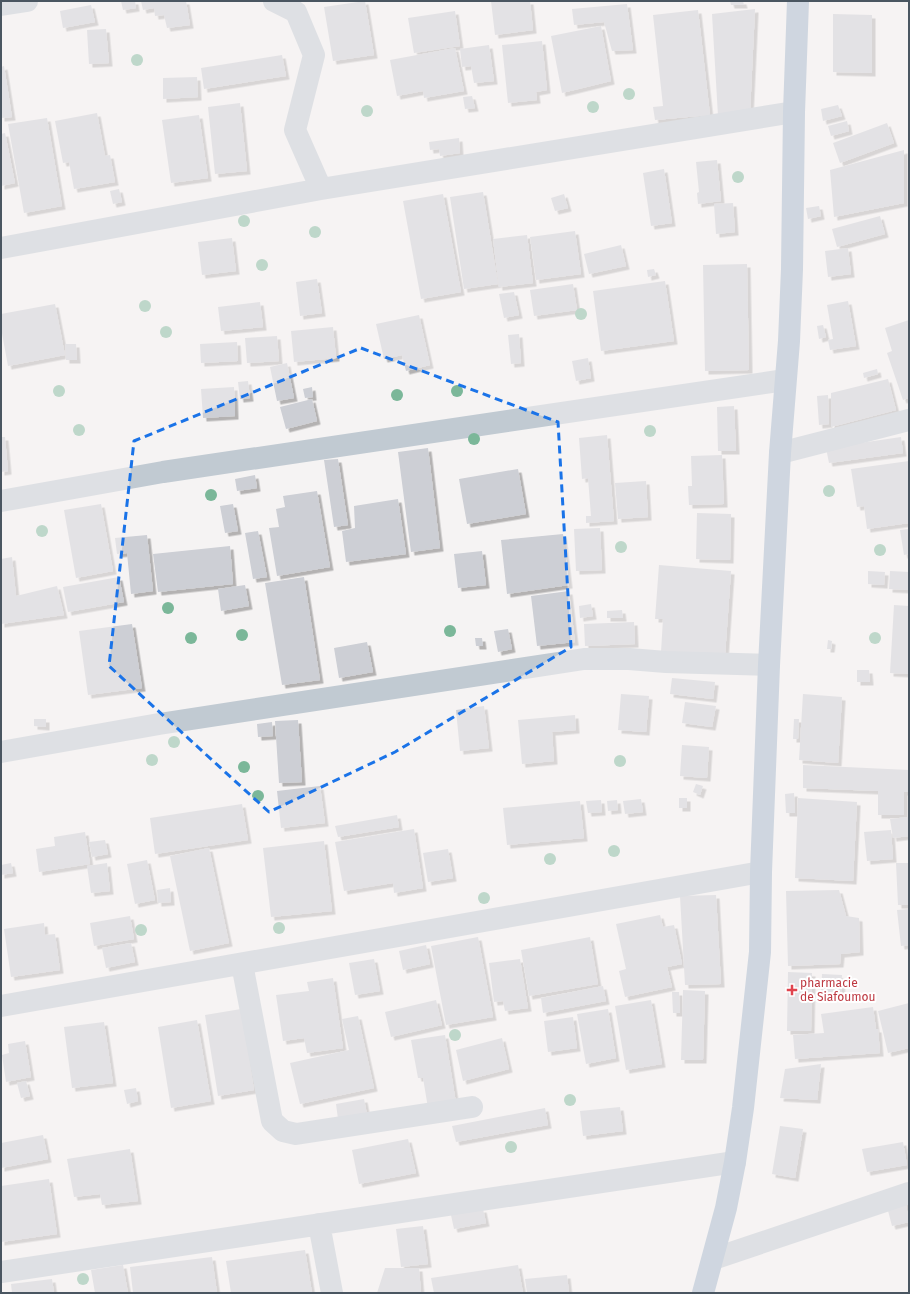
<svg xmlns="http://www.w3.org/2000/svg" width="910" height="1294" font-family="'Fira Sans',sans-serif">
  <defs>
    <filter id="shadow"><feDropShadow dx="3.5" dy="3.5" stdDeviation="0" flood-color="#0004"/></filter>
  </defs>
  <rect width="100%" height="100%" fill="#f5f3f3"/>
  <path fill="#cdcfd5" filter="url(#shadow)" d="M121 1H135L136 8 123 10Z
    M141 1H186L190 25 167 28 164 15 155 16 154 8 143 10Z
    M365 1 374 55 333 61 324 7Z
    M491 1H530L533 30 495 35Z
    M730 1H743L744 5H731Z
    M627 4 633 50 612 51 604 22 574 25 572 9Z
    M91 5 95 22 63 28 60 11Z
    M755 9 750 113 718 116 712 14Z
    M698 10 710 115 655 120 653 107 663 106 653 15Z
    M455 11 460 46 414 53 408 18Z
    M833 14 872 15V73L833 72Z
    M601 26 611 81 562 93 551 36Z
    M106 29 109 63 89 64 87 30Z
    M542 41 547 90 536 92 537 100 508 103 502 45Z
    M489 45 494 81 474 83 471 66 462 67 460 49Z
    M455 48 464 91 424 98 423 91 397 96 390 60Z
    M282 55 286 76 204 89 201 68Z
    M4 66 12 117 1 118V67Z
    M197 77 198 97 163 99V78Z
    M472 96 475 108 465 109 463 97Z
    M240 103 247 171 215 174 208 107Z
    M838 105 842 116 823 121 821 109Z
    M97 113 105 156 110 155 115 182 74 189 69 162 63 163 55 121Z
    M199 115 208 178 171 183 162 120Z
    M47 118 62 206 24 213 8 124Z
    M847 121 849 131 831 136 828 126Z
    M887 123 894 143 840 163 833 143Z
    M5 133 15 183 1 186V134Z
    M459 138 460 153 440 156 439 149 430 150 429 142Z
    M904 150V203L834 217 830 170Z
    M717 160 721 201 698 204 697 193 699 192 696 162Z
    M664 169 672 223 651 226 643 173Z
    M119 189 122 202 113 204 110 191Z
    M483 192 498 284 464 289 450 197Z
    M443 194 461 292 421 299 403 201Z
    M564 194 568 208 555 211 551 198Z
    M733 203 735 232 716 234 714 204Z
    M819 206 821 216 808 219 806 208Z
    M880 216 885 234 837 247 832 229Z
    M575 231 581 274 536 280 530 237Z
    M527 235 533 283 499 287 493 239Z
    M232 238 236 271 202 275 198 242Z
    M621 245 626 266 589 274 584 254Z
    M848 248 851 274 828 277 825 251Z
    M747 264 749 370 705 371 703 265Z
    M654 269 656 275 648 277 647 270Z
    M317 279 322 313 300 316 296 282Z
    M665 281 674 341 601 351 593 291Z
    M573 284 577 310 534 316 530 290Z
    M514 292 519 315 504 318 499 294Z
    M848 301 856 346 830 350 828 340 833 339 827 305Z
    M260 302 263 327 221 331 218 307Z
    M55 304 65 355 8 366 1 328V314Z
    M419 315 430 365 406 371 402 355 384 359 376 324Z
    M909 320V398L903 400 887 353 892 351 885 328Z
    M823 325 826 337 819 339 817 326Z
    M333 327 336 358 294 362 291 331Z
    M519 334 521 363 511 364 508 335Z
    M277 336 279 361 247 363 245 338Z
    M237 342 238 361 201 363 200 344Z
    M65 344H76L77 360H66Z
    M588 358 591 378 576 381 572 361Z
    M287 363 294 398 277 401 270 367Z
    M877 369 878 374 864 378 863 373Z
    M888 379 896 410 831 427V393Z
    M248 381 250 398 240 399 238 382Z
    M234 387 235 416 203 418 201 389Z
    M312 387 313 397 305 398 303 389Z
    M828 395 829 424 819 425 817 396Z
    M312 399 317 421 286 429 280 407Z
    M734 406 736 451H718L717 407Z
    M607 435 614 521 586 523V516H591L588 478 582 479 579 438Z
    M1 437H5L8 471 1 472Z
    M901 437 903 453 829 463 826 448Z
    M428 448 440 548 411 552 398 452Z
    M722 455 724 504 689 505 688 486H692L691 456Z
    M338 459 348 525 334 527 324 460Z
    M909 461V523L867 529 864 506 857 507 851 469Z
    M518 469 526 514 467 524 459 479Z
    M255 475 257 488 237 491 235 479Z
    M646 481 648 517 618 519 615 483Z
    M317 491 330 567 277 576 269 528 279 527 276 509 285 507 283 496Z
    M398 499 406 554 346 562 342 531 355 528 354 506Z
    M101 504 113 571 76 578 64 510Z
    M233 504 238 531 225 533 220 506Z
    M697 513 731 514 730 560 696 559Z
    M600 528 602 570 576 571 574 529Z
    M909 529V554L904 555 900 530Z
    M258 531 267 577 253 579 245 533Z
    M563 534 569 585 507 594 501 540Z
    M147 535 153 591 131 594 127 553 117 554 115 538Z
    M230 546 233 584 158 592 153 554Z
    M482 551 486 585 458 588 454 554Z
    M12 557 16 596 57 586 64 615 1 624V559Z
    M659 565 731 571 725 656 661 652 663 619H655Z
    M868 571 885 572 884 585 868 584Z
    M890 571 909 572V590L889 589Z
    M119 577 124 602 68 612 63 587Z
    M304 577 320 680 282 685 265 583Z
    M245 585 249 606 221 611 218 589Z
    M569 591 575 642 537 646 531 596Z
    M591 604 593 616 580 618 579 606Z
    M894 605 909 606V674L890 673Z
    M622 610 623 618H607V611Z
    M634 622 635 644 585 646 584 624Z
    M132 624 142 688 88 695 79 631Z
    M508 629 512 649 498 652 494 631Z
    M475 638H482L483 646H476Z
    M828 640 832 641 831 649H827Z
    M367 642 373 672 339 678 334 648Z
    M857 670H869L870 682H857Z
    M672 678 715 682 713 699 670 694Z
    M621 694 649 696 646 732 618 730Z
    M803 694 842 697 838 763 799 760Z
    M685 702 716 706 712 727 682 723Z
    M484 706 489 748 460 751 456 710Z
    M575 715 576 730 552 732 554 761 522 764 518 720Z
    M34 719H46V727L34 726Z
    M794 719H799L798 739H793Z
    M298 720 302 782 279 783 275 721Z
    M272 722 273 736 258 737 257 724Z
    M682 745 709 747 707 778 680 776Z
    M803 765 909 770V792H904V815H878V791L803 788Z
    M696 784 703 786 700 795 693 792Z
    M320 786 325 823 281 828 277 791Z
    M794 793 795 813H786L785 794Z
    M679 798H687V808H679Z
    M798 798 857 802 853 881 795 878Z
    M641 799 643 812 625 814 623 801Z
    M601 800 602 812 588 813 586 801Z
    M617 800 618 810 608 811 607 801Z
    M580 801 584 838 507 845 503 808Z
    M242 804 248 840 155 854 150 818Z
    M397 815 399 827 338 837 335 826Z
    M909 817V836L893 838 890 819Z
    M414 829 423 888 394 893 393 883 344 891 335 842Z
    M891 830 893 859 867 861 864 832Z
    M85 832 90 864 39 872 36 849 55 846 54 837Z
    M105 840 108 854 92 857 89 842Z
    M324 841 332 911 271 917 263 848Z
    M209 848 229 943 190 951 170 856Z
    M448 849 453 878 428 882 423 853Z
    M147 860 155 900 135 904 127 864Z
    M11 863 13 873 1 875V865Z
    M107 863 110 891 91 893 87 866Z
    M896 863H909V905H898Z
    M170 888 171 902 158 903 157 890Z
    M839 890 846 916 859 918 860 952 841 954 840 964 788 966 786 891Z
    M716 895 721 984 685 985 680 896Z
    M909 909V945L901 946 897 910Z
    M660 915 663 927 674 925 682 964 667 967 672 987 625 997 619 971 626 969 616 924Z
    M130 916 134 939 94 946 90 923Z
    M44 923 45 935 55 934 60 970 11 977 4 929Z
    M478 937 493 1017 446 1025 431 946Z
    M590 937 598 984 529 996 521 950Z
    M131 943 135 962 106 968 102 948Z
    M426 945 430 964 403 970 399 951Z
    M374 959 380 991 355 995 349 963Z
    M520 959 528 1008 505 1011 503 1001 494 1002 489 963Z
    M788 972 812 973 811 1031H787Z
    M822 974 842 975 841 998 821 997Z
    M333 978 343 1048 307 1053 304 1038 283 1041 276 995 309 991 307 982Z
    M603 986 606 1001 543 1013 541 998Z
    M683 990 705 991 703 1060H681Z
    M672 992H679L680 1013H673Z
    M436 1000 442 1025 391 1037 385 1012Z
    M651 1000 662 1064 626 1070 615 1006Z
    M909 1003V1048L888 1053 878 1011Z
    M873 1007 876 1029H878L880 1053 795 1059 793 1035 824 1033 821 1014Z
    M241 1009 254 1090 218 1096 205 1015Z
    M608 1009 616 1058 586 1064 577 1014Z
    M358 1016 374 1088 300 1104 290 1063 349 1050 342 1019Z
    M573 1017 577 1048 548 1052 544 1021Z
    M197 1020 211 1101 171 1108 158 1027Z
    M104 1022 113 1083 72 1088 64 1027Z
    M445 1035 456 1103 428 1108 423 1078H418L411 1040Z
    M502 1038 509 1069 463 1081 456 1050Z
    M25 1041 31 1077 6 1082 2 1055 9 1053 8 1044Z
    M821 1064 817 1100 780 1098 785 1069Z
    M26 1081 30 1096 21 1098 17 1083Z
    M136 1088 138 1101 127 1104 124 1090Z
    M364 1099 367 1115 338 1119 336 1104Z
    M620 1107 623 1131 583 1136 580 1111Z
    M545 1108 548 1125 456 1142 452 1126Z
    M780 1126 803 1129 795 1178 772 1174Z
    M43 1135 48 1159 1 1168V1143Z
    M408 1139 416 1173 359 1184 352 1150Z
    M903 1142 907 1165 867 1172 862 1149Z
    M130 1149 138 1201 102 1205 100 1194 74 1197 67 1159Z
    M49 1179 57 1234 1 1242V1186Z
    M905 1199 909 1222 892 1226 886 1203Z
    M483 1209 486 1223 454 1229 451 1215Z
    M423 1226 428 1264 401 1267 396 1229Z
    M305 1250 312 1293H231L226 1261Z
    M212 1257 217 1293H133L130 1267Z
    M123 1265 128 1293H95L91 1270Z
    M518 1265 523 1293H434L431 1278Z
    M385 1268H419L421 1293H377Z
    M567 1275 569 1293H527L525 1279Z
    M52 1279 54 1293H12L11 1284Z"/>
  <g fill="none" stroke-linecap="round" stroke-linejoin="round">
    <path stroke="#c1cad2" stroke-width="22" d="M274 1 296 12 314 55 295 130 321 189
      M1 5 27 1
      M1 248 321 189 794 112
      M780 453 909 420
      M1 501 163 472 785 380
      M1 752 159 724 584 659H629L666 662 769 665
      M242 964 272 1121 283 1131 296 1134 472 1107
      M1 1006 761 872
      M319 1224 332 1293
      M713 1259 909 1193
      M1 1272 735 1162"/>
    <path stroke="#9fb4c9" stroke-width="22" d="M703 1293 726 1208 735 1162 743 1108 760 952 761 872 769 665 780 453 789 341 792 269 794 112 798 1"/>
  </g>
  <g fill="#7bb799">
    <circle cx="137" cy="60" r="6"/>
    <circle cx="629" cy="94" r="6"/>
    <circle cx="593" cy="107" r="6"/>
    <circle cx="367" cy="111" r="6"/>
    <circle cx="738" cy="177" r="6"/>
    <circle cx="244" cy="221" r="6"/>
    <circle cx="315" cy="232" r="6"/>
    <circle cx="262" cy="265" r="6"/>
    <circle cx="145" cy="306" r="6"/>
    <circle cx="581" cy="314" r="6"/>
    <circle cx="166" cy="332" r="6"/>
    <circle cx="59" cy="391" r="6"/>
    <circle cx="457" cy="391" r="6"/>
    <circle cx="397" cy="395" r="6"/>
    <circle cx="79" cy="430" r="6"/>
    <circle cx="650" cy="431" r="6"/>
    <circle cx="474" cy="439" r="6"/>
    <circle cx="829" cy="491" r="6"/>
    <circle cx="211" cy="495" r="6"/>
    <circle cx="42" cy="531" r="6"/>
    <circle cx="621" cy="547" r="6"/>
    <circle cx="880" cy="550" r="6"/>
    <circle cx="168" cy="608" r="6"/>
    <circle cx="450" cy="631" r="6"/>
    <circle cx="242" cy="635" r="6"/>
    <circle cx="191" cy="638" r="6"/>
    <circle cx="875" cy="638" r="6"/>
    <circle cx="174" cy="742" r="6"/>
    <circle cx="152" cy="760" r="6"/>
    <circle cx="620" cy="761" r="6"/>
    <circle cx="244" cy="767" r="6"/>
    <circle cx="258" cy="796" r="6"/>
    <circle cx="614" cy="851" r="6"/>
    <circle cx="550" cy="859" r="6"/>
    <circle cx="484" cy="898" r="6"/>
    <circle cx="279" cy="928" r="6"/>
    <circle cx="141" cy="930" r="6"/>
    <circle cx="455" cy="1035" r="6"/>
    <circle cx="570" cy="1100" r="6"/>
    <circle cx="511" cy="1147" r="6"/>
    <circle cx="83" cy="1279" r="6"/>
  </g>
  <path d="M0 0H910V1294H0ZM361 348 558 422 571 647 395 752 269 812 109 666 134 441Z" fill="#f5f3f3" fill-opacity=".55" fill-rule="evenodd"/>
  <path fill="none" stroke="#1a73e8" stroke-width="3" stroke-dasharray="8 5" stroke-linejoin="round" d="M361 348 558 422 571 647 395 752 269 812 109 666 134 441Z"/>
  <path fill="#e0444e" stroke="#fff" stroke-width="1.5" d="M790 984h4v4h4v4h-4v4h-4v-4h-4v-4h4z"/>
  <g text-anchor="middle" dominant-baseline="central" stroke-width="4" stroke-linejoin="round" paint-order="stroke">
    <g font-size="12" fill="#be3a42" stroke="#fff" text-anchor="start">
      <text x="800" y="983">pharmacie<tspan x="800" dy="14">de Siafoumou</tspan></text>
    </g>
  </g>
  <rect width="910" height="1294" fill="none" stroke="#4a5661" stroke-width="4"/>
</svg>
